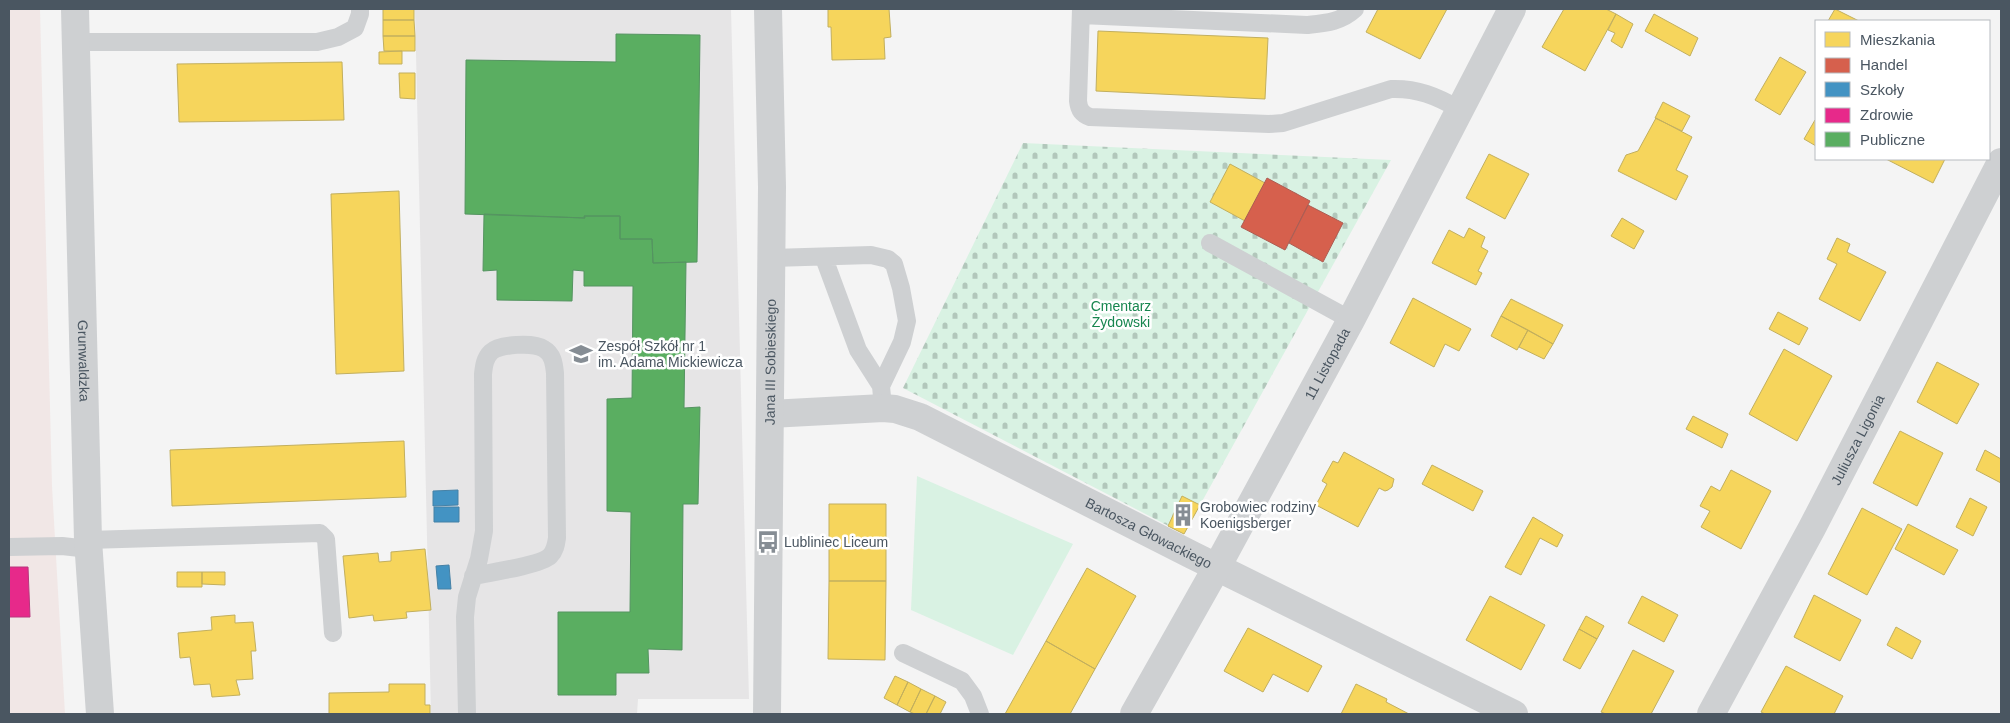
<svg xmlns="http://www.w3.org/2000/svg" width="2010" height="723" font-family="Arial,sans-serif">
  <defs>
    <pattern id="cemetery-stones" width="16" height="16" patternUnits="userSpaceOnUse" patternTransform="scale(1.25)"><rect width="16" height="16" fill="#d9f2e3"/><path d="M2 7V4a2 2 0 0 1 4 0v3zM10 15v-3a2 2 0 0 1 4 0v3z" fill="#b2c7bb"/></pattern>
  </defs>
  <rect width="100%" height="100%" fill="#f4f4f4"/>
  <path fill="#e6e5e6" d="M415 9H731L749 699H638L637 714H431Z"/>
  <path fill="#f1e7e6" d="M9 9H40L52 486 65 714H9Z"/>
  <path fill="url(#cemetery-stones)" d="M1023 143 1391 160 1184 534 903 388Z"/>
  <path fill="#d9f2e3" d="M917 476 1073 544 1013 655 911 610Z"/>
  <path fill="#f6d55c" stroke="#c2af5e" d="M383 9H414V20H383Z
    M828 9H889L891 37 884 38 885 59 832 60 831 27H828Z
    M1378 9H1447L1420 59 1366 32Z
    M1564 9H1606L1616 14 1585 71 1542 47Z
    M1835 9 1859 21H1828Z
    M1616 14 1633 24 1622 48 1611 41 1615 33 1608 30Z
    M1654 14 1698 38 1690 56 1645 31Z
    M383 20H414L415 36H383Z
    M1098 31 1268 38 1265 99 1096 91Z
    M383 36H415V51H384Z
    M402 51V64H379V52Z
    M1780 57 1806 72 1780 115 1755 100Z
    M342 62 344 120 179 122 177 64Z
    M399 73H415V99L400 98Z
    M1663 102 1690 116 1682 131 1655 118Z
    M1656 118 1692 137 1676 170 1688 176 1676 200 1618 171 1626 155 1638 151Z
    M1815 120 1816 121V146L1804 139Z
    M1489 154 1529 174 1505 219 1466 198Z
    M1886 159H1945L1933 183Z
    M1230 164 1265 183 1245 221 1210 202Z
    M399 191 404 371 336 374 331 194Z
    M1622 218 1644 231 1634 249 1611 236Z
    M1469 228 1485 237 1481 247 1488 251 1478 271 1482 273 1476 285 1432 263 1449 230 1464 238Z
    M1837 238 1850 244 1847 252 1886 272 1860 321 1819 299 1837 264 1827 259Z
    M1413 298 1471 329 1459 351 1445 344 1434 367 1390 343Z
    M1511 299 1563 325 1553 344 1501 316Z
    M1778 312 1808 328 1799 345 1769 329Z
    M1501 316 1528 330 1517 350 1491 336Z
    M1528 330 1553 344 1544 359 1519 347Z
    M1784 349 1832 376 1797 441 1749 414Z
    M1937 362 1979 384 1957 424 1917 402Z
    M1693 416 1728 434 1722 448 1686 429Z
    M1900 431 1943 453 1917 506 1873 483Z
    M404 441 406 497 172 506 170 450Z
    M1985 450 2001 459V483L1976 470Z
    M1344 452 1394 479 1392 487 1388 490 1385 491 1379 488 1358 527 1316 505 1327 484 1322 481 1333 461 1338 463Z
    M1432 465 1483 491 1473 511 1422 484Z
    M1731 470 1771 491 1741 549 1701 527 1710 511 1700 506 1711 486 1720 491Z
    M1182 496 1200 505 1184 534 1168 526Z
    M1970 498 1987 507 1973 536 1956 527Z
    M829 504H886V581H829Z
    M1862 508 1902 529 1867 595 1828 574Z
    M1533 517 1563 535 1557 547 1540 538 1521 575 1505 567Z
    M1908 524 1958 550 1944 575 1895 549Z
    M425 549 431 610 406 612 407 618 374 621 373 615 349 618 343 556 378 553 379 562 391 561V552Z
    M1087 568 1136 596 1095 669 1046 641Z
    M177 572H202V587H177Z
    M202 572H225V585L202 584Z
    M829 581H886L885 660 828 659Z
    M1814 595 1861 620 1840 661 1794 637Z
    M1490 596 1545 625 1521 670 1466 640Z
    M1642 596 1678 615 1664 642 1628 623Z
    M235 615V623L253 622 256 651H251L253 679 236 680 240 695 212 697 210 684 194 685 190 657 180 658 178 633 212 630 211 617Z
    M1586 616 1604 626 1597 639 1579 629Z
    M1896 627 1921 641 1912 659 1887 645Z
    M1248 628 1322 666 1308 692 1273 674 1263 692 1224 671Z
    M1579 629 1597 639 1580 669 1563 660Z
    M1046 641 1095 669 1070 714H1005Z
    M1633 650 1674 671 1651 714H1606L1601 712Z
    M1786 666 1843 696 1834 714H1765L1761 712Z
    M895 676 908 682 897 705 884 698Z
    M908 682 921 689 910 712 897 705Z
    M389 684H425V705H430V714H329V693L389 692Z
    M1356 684 1387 699 1386 702 1409 714H1341Z
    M921 689 935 696 926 714H915L910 712Z
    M935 696 946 702 940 714H926Z"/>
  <path fill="#d6604d" stroke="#ac5d53" d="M1267 178 1310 201 1285 250 1241 227Z
    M1308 205 1343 223 1323 262 1289 243Z"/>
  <path fill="#4393c3" stroke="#4581a6" d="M458 490V505L433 506V491Z
    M434 507H459V522H434Z
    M449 565 451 589H438L436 566Z"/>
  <path fill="#e7298a" stroke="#b8367e" d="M9 567H28L30 617H9Z"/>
  <path fill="#5aae61" stroke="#559461" d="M616 34 700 35 697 262 653 263 652 239H620V216H584L585 218 465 214 466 60 616 62Z
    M484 214 585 218 584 216H620V239H652L653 263 686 262 684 408 700 407 698 504H683L682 650 648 649 649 673H616V695H558V612H630L631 512 607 511V399L632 398 633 286H584V271L573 270 572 301 497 300V270L483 271Z"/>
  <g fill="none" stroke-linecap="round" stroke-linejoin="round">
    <path stroke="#ced0d2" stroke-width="18" d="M1081 9 1078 101C1079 110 1082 114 1090 117L1269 124 1283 123 1391 89C1417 88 1436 96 1459 109
      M1081 15 1307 25C1326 23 1341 22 1355 9
      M76 42H317L338 37 355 28 360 14V9
      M1210 243 1351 320
      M772 258 871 255 888 259 894 264 901 288 907 321 902 342 881 386 883 408
      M824 258 858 350 881 386
      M88 540 320 533 326 539 333 633
      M9 547 62 546 89 549
      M903 653 962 681 973 696 980 714
      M467 714 465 617 467 597 479 559 484 531 483 374C484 365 485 358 491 352 499 344 534 342 544 349 553 354 554 364 555 373L557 538C556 545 555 551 550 556 541 565 488 573 473 576"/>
    <g stroke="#ced0d2" stroke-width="28">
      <path id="s1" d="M75 9 88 540 100 714"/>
      <path id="s2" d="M770 414 883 408 895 409 920 417 1192 555 1514 714"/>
      <path id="s3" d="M767 714 772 187 768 9"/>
      <path id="s4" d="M1134 714 1217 567 1351 320 1512 9"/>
      <path id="s5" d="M1711 714 1812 528 2001 162"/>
    </g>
  </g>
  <defs>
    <symbol id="school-bare" viewBox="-9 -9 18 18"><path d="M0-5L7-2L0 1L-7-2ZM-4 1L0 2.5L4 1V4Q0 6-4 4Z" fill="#868d94" stroke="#fff" stroke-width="2.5" paint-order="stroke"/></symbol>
    <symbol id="building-bare" viewBox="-9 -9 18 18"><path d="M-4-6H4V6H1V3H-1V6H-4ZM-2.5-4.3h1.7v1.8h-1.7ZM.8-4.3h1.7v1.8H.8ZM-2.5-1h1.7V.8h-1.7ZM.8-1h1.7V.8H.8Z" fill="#868d94" stroke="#fff" stroke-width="2.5" paint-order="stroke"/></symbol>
    <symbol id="bus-bare" viewBox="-9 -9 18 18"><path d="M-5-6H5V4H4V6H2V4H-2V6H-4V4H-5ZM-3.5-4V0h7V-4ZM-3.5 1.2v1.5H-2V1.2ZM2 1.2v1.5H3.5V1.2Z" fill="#868d94" stroke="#fff" stroke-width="2.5" paint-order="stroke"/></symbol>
  </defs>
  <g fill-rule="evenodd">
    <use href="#school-bare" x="565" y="338" width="32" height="32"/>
    <use href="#building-bare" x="1167" y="499" width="32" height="32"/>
    <use href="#bus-bare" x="752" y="526" width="32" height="32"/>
  </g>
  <g text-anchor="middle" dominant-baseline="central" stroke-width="5" stroke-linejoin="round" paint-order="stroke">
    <g font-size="14" fill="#17864f" stroke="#fff">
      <text x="1121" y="306">Cmentarz<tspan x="1121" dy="16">Żydowski</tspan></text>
    </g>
    <g font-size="14" fill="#4a5661" stroke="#fff" text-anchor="start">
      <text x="598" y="346">Zespół Szkół nr 1<tspan x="598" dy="16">im. Adama Mickiewicza</tspan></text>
      <text x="1200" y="507">Grobowiec rodziny<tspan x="1200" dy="16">Koenigsberger</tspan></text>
      <text x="784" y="542">Lubliniec Liceum</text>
    </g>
    <g font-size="14" fill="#4a5661" stroke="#fff">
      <text stroke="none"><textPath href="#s3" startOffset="352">Jana III Sobieskiego</textPath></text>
      <text stroke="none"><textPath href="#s1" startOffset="352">Grunwaldzka</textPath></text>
      <text stroke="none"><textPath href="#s4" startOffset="400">11 Listopada</textPath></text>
      <text stroke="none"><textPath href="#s5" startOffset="311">Juliusza Ligonia</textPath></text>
      <text stroke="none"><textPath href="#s2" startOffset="408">Bartosza Głowackiego</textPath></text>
    </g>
  </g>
  <rect width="2010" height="723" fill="none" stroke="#4a5661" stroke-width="20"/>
  <rect x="1815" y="20" width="175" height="140" fill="#ffffff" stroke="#b7bbc0"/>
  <rect x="1825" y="32" width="25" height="15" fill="#f6d55c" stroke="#b7bbc0"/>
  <text x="1860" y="45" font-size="15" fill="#4a5661">Mieszkania</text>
  <rect x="1825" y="58" width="25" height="15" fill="#d6604d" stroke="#b7bbc0"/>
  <text x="1860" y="70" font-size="15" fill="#4a5661">Handel</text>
  <rect x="1825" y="82" width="25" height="15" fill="#4393c3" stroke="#b7bbc0"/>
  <text x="1860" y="95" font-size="15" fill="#4a5661">Szkoły</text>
  <rect x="1825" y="108" width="25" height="15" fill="#e7298a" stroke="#b7bbc0"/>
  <text x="1860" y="120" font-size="15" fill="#4a5661">Zdrowie</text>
  <rect x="1825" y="132" width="25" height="15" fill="#5aae61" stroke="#b7bbc0"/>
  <text x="1860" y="145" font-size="15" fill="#4a5661">Publiczne</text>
</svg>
